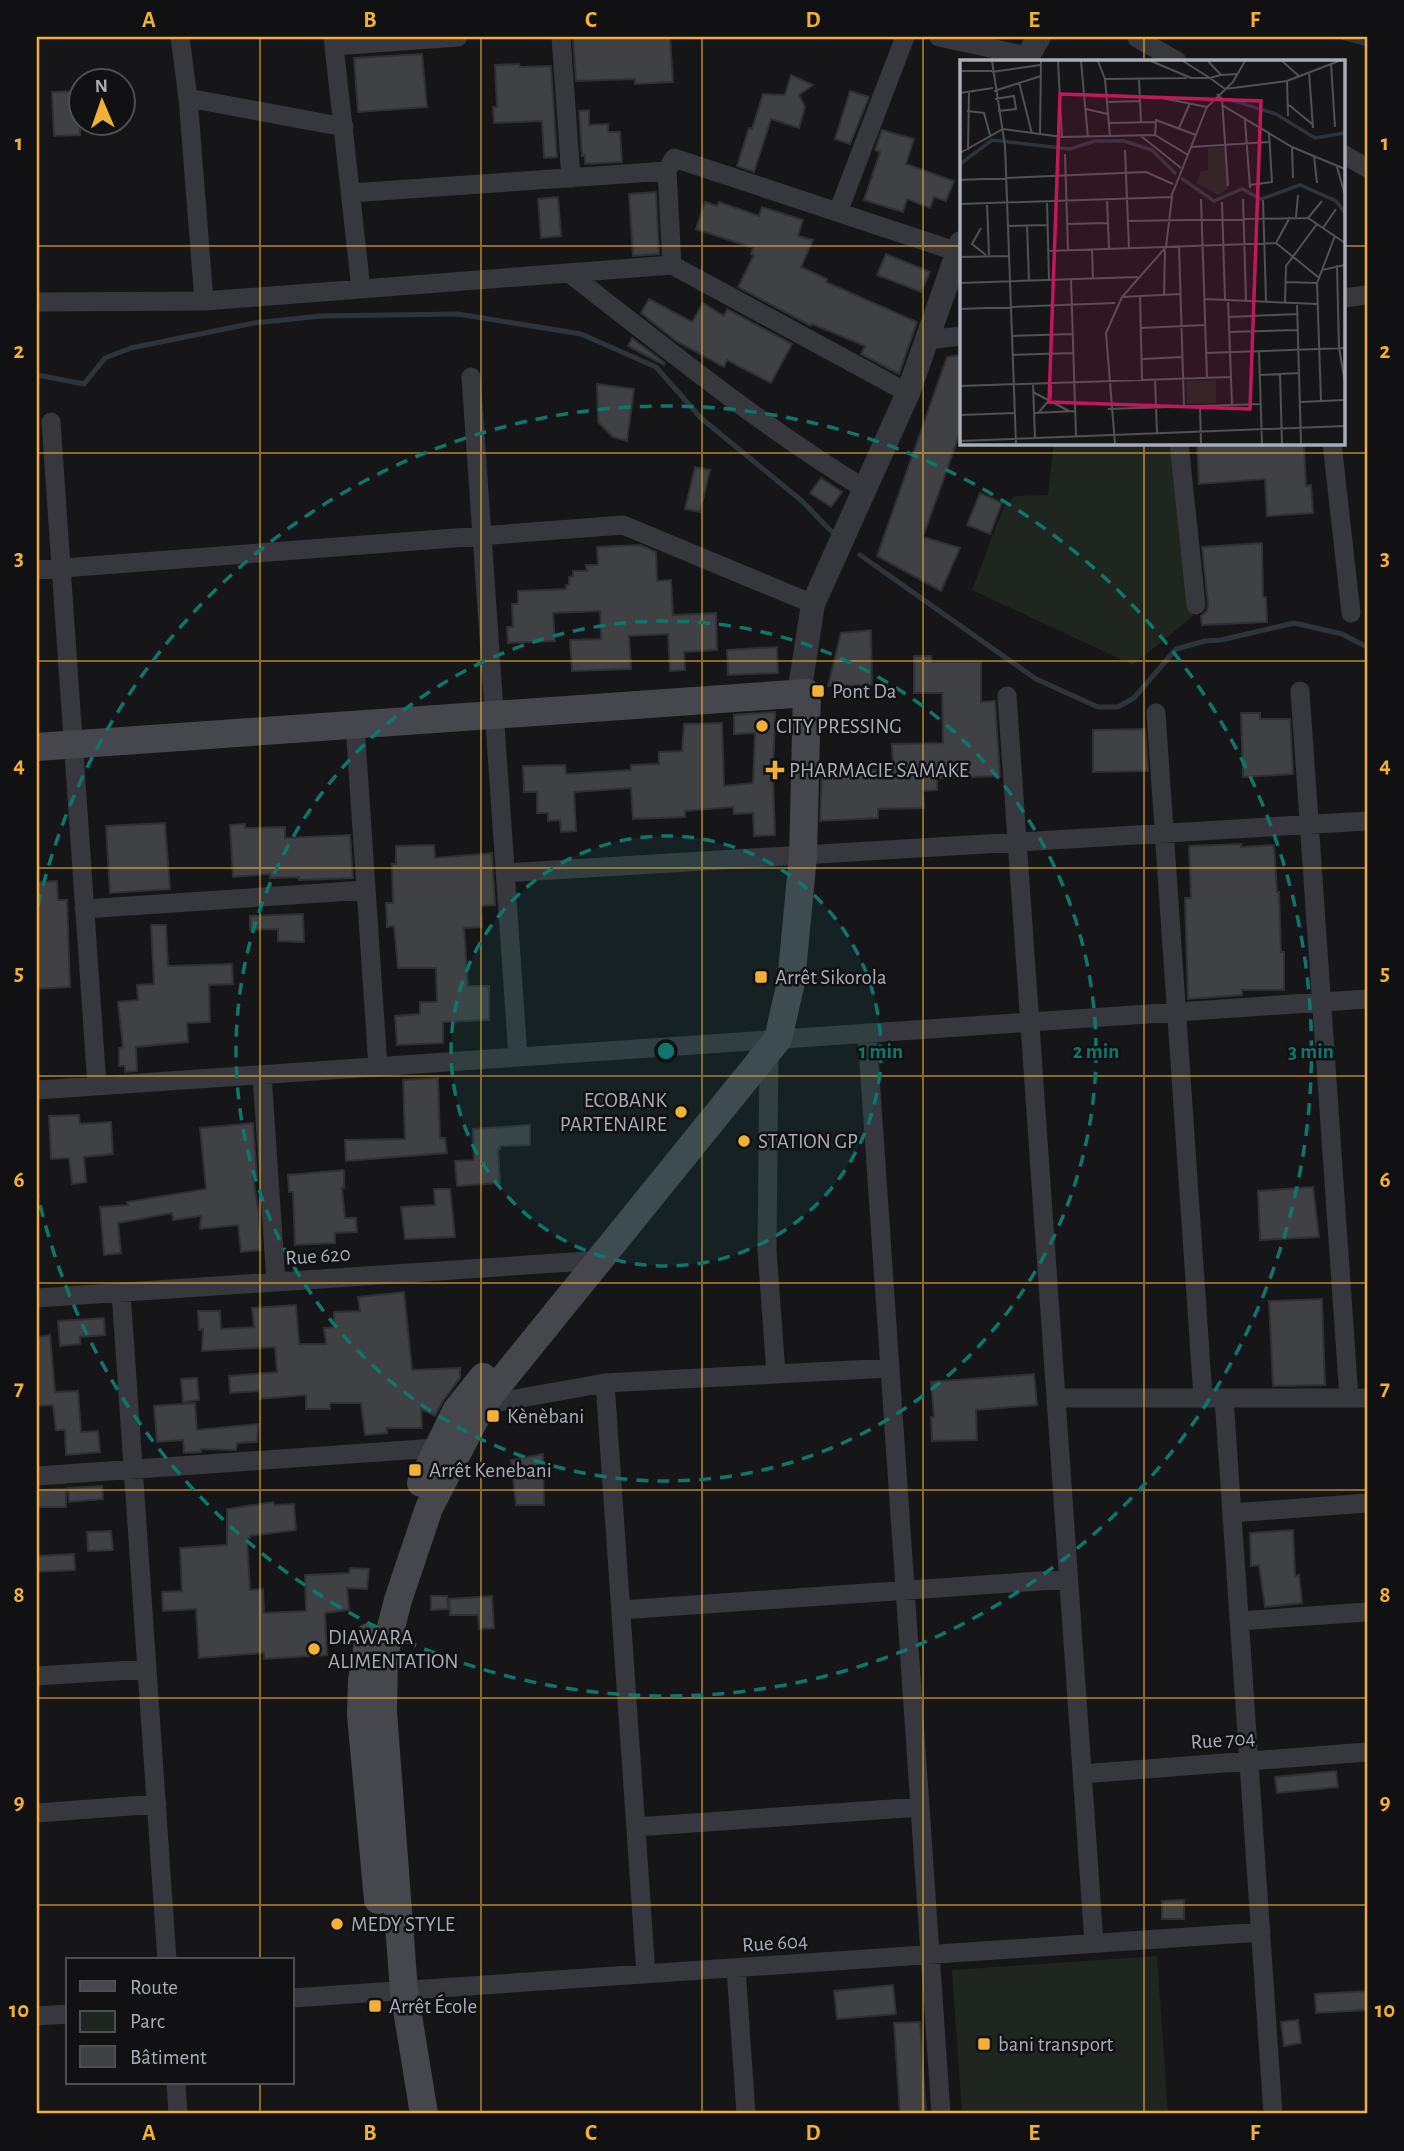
<svg xmlns="http://www.w3.org/2000/svg" width="1404" height="2151" font-family="'Alegreya Sans',sans-serif">
  <rect width="100%" height="100%" fill="#161618"/>
  <path fill="#1e261f" d="M1054 443H1173L1193 616 1133 665 972 590 1004 506 1015 496 1048 495Z
    M1157 1956 1168 2114H962L952 1970Z"/>
  <g fill="none" stroke-linecap="round" stroke-linejoin="round">
    <path stroke="#2c353c" stroke-width="5" d="M1342 37 1367 44
      M37 375 84 384 105 358 131 348 254 323 321 316 458 314 581 334 656 367 701 418 802 501 833 533
      M860 555 1036 679 1098 707H1118L1134 698 1176 649 1205 641 1221 640 1294 623 1342 634 1367 647"/>
  </g>
  <path fill="#404145" stroke="#303034" stroke-width="2" d="M573 37H670L673 82 635 84V79L576 81Z
    M422 54 427 107 358 112 354 58Z
    M519 64 520 67 551 66 557 157 544 158 542 121 494 123 493 107H497L495 65Z
    M791 75 813 85 799 95 805 107 799 128 771 119 754 172 737 166 749 128 752 129 763 94 785 95Z
    M80 91V135L54 136 52 92Z
    M850 91 869 97 850 144 835 139Z
    M589 110V125L608 124V132H620L622 162 585 164V155L582 156 579 111Z
    M882 130 914 139 906 164 954 181 946 201 934 197 930 208 907 199 903 212 864 200 880 152 875 150Z
    M656 192 659 254 633 256 629 194Z
    M558 197 561 236 541 238 538 199Z
    M705 202 717 206 719 202 759 216 762 207 803 220 798 236 813 240 801 267 827 279 826 282 917 322 899 374 861 354 865 346 812 324 811 326 738 287 754 255 751 254 753 248 696 229Z
    M886 254 930 272 921 292 877 275Z
    M649 299 692 322 703 303 724 316 727 309 792 344 771 383 727 360 724 367 676 341 641 313Z
    M632 338 665 363 664 365 628 346Z
    M961 355V430L923 537 960 548 941 591 877 556 947 357Z
    M597 384 634 389 627 441 613 437 598 422Z
    M1197 443H1304L1306 486 1311 485 1313 513 1267 516 1265 479 1199 484Z
    M695 467 710 470 700 512 685 509Z
    M821 478 842 492 831 507 810 493Z
    M980 493 1002 503 990 534 967 525Z
    M1262 543 1263 597H1266L1267 622 1202 625 1201 616 1207 611 1208 604 1202 547Z
    M640 545 656 552 657 581 671 580 673 615 716 613 717 650 684 652 685 670 670 671 668 634 629 636 631 669 572 671 570 640 601 639 600 611 553 613 555 641 508 643 507 627H513L512 604H518V591L566 589V585H569V577L573 576V571H587L586 565H598L597 547Z
    M871 630 872 685 828 686 841 633Z
    M777 647 778 673 728 675 727 650Z
    M914 656H931L932 662H981V702L995 701 1000 776 937 778V790L923 791 924 808 878 809V818L820 821 822 772 893 769 892 744 943 743 942 693H914Z
    M775 712 773 776 775 835 754 836 753 813 734 814 733 807 685 811V817L633 819 631 788 574 792 576 831 561 832 560 820 548 821V813H537V792H524L523 766 565 765 566 774 631 770V765L659 764V752L682 751 684 724 722 723 724 786 753 783 755 733 734 734V715Z
    M1241 713H1260V719H1290L1293 774 1243 777Z
    M1145 729 1148 771 1093 772V730Z
    M165 823 170 889 110 893 106 826Z
    M245 824V828L285 827V838L350 835 353 878 299 880V877L270 878V874L233 877 230 825Z
    M1241 844V847L1274 845 1277 892H1279L1281 952H1284V990H1242V995L1188 999 1185 898H1191L1189 846Z
    M434 845 435 858 492 853 495 905 481 906 482 927 464 928 468 986H489V1020L443 1022V1043L397 1045 395 1016 420 1014V1002H437L436 968H398L394 926 387 927 386 903H393L392 864H396V846Z
    M57 881 58 900H67L70 987 37 989V882Z
    M303 914 304 942 278 941V929L250 930V916Z
    M151 925H166L168 966 232 964 233 984 209 985 210 1022 187 1023 188 1042 136 1047 137 1071 125 1072V1066H119V1048L123 1047 118 1002 138 1000 137 985 154 984Z
    M438 1078 440 1138H445L447 1153 346 1161 345 1140 405 1139 403 1080Z
    M79 1115 80 1124 111 1122 113 1154 84 1157 86 1182 72 1184 69 1158 51 1159 49 1116Z
    M253 1123 257 1176H253L259 1215 261 1250 241 1252 238 1225 200 1229 201 1216 173 1220 172 1213 118 1223 121 1253 104 1255 100 1207 128 1205 127 1202 206 1189 200 1128Z
    M530 1125V1145L500 1146V1149H498L500 1183 457 1186 455 1161 474 1160 473 1129Z
    M344 1170V1188H342L345 1218H356L357 1232 335 1233V1243L295 1245 293 1192H289L288 1175Z
    M1313 1187 1319 1237 1260 1240 1258 1191Z
    M434 1189H450L455 1237 405 1239 401 1207 435 1205Z
    M404 1292 412 1370 460 1368V1378L443 1401 435 1416 421 1409 422 1428H387V1433L365 1435 361 1403H330V1409H306V1395L260 1399 259 1391 230 1393 229 1376 277 1372 275 1347 202 1351 203 1329 199 1330 198 1311H220L221 1329 254 1327 252 1308 296 1305 299 1344H326L324 1328 334 1327V1312L360 1311 358 1297Z
    M1322 1299 1325 1385 1273 1386 1269 1301Z
    M104 1318 105 1335 80 1337V1344L60 1346 58 1321Z
    M50 1335 55 1392 78 1391 81 1432 98 1431 100 1452 66 1455 65 1430H56L53 1405 37 1406V1337Z
    M1034 1374 1037 1405 976 1410 977 1440 932 1441 931 1417H934L931 1382Z
    M197 1378 199 1400 183 1402 181 1379Z
    M195 1403 197 1430 258 1424 257 1442 237 1443 236 1450 201 1449V1452L184 1453 183 1440 157 1442 154 1406Z
    M543 1454 544 1505H516L511 1460Z
    M102 1486 103 1499 69 1502 68 1488Z
    M66 1489V1507H37V1490Z
    M273 1502 274 1505 294 1504 296 1530 250 1536V1538L247 1539 250 1590 263 1589 264 1613 306 1611 305 1575 349 1573 350 1568 369 1569 367 1589 347 1588 349 1610 325 1613 327 1655 264 1659V1653L199 1658 196 1609 163 1611 162 1592 182 1591 180 1548 227 1545V1509Z
    M1293 1530 1295 1576 1299 1575 1302 1603 1265 1607 1259 1565 1251 1566 1250 1533Z
    M111 1531 113 1550 88 1551 87 1532Z
    M74 1554 75 1570 37 1572V1556Z
    M431 1596H447L448 1609 431 1610Z
    M492 1596 494 1628 479 1629 478 1615H450L449 1599Z
    M1336 1771 1338 1787 1277 1793 1275 1777Z
    M1184 1900V1919H1162V1901Z
    M893 1985 896 2014 837 2019 834 1991Z
    M1367 1991V2010L1316 2013 1315 1994Z
    M1298 2020 1301 2043 1284 2046 1281 2022Z
    M920 2022 926 2114H900L894 2023Z"/>
  <g fill="none" stroke-linecap="round" stroke-linejoin="round">
    <path stroke="#37383d" stroke-width="19" d="M180 37 188 98 204 301
      M333 37 361 289
      M561 37 571 178
      M939 37 1027 56
      M1137 38 1177 61
      M334 46 458 37
      M188 98 344 127
      M1343 154 1367 168
      M351 193 667 171
      M838 212 905 37
      M672 265 667 171 674 158 958 252
      M569 273C666 348 761 426 865 489
      M1343 298 1367 295
      M37 302 204 301 672 265 908 393
      M927 340 961 336
      M471 377 518 1057
      M51 422 97 1086
      M1179 443 1196 605
      M1332 443 1351 613
      M37 570 623 525 813 604
      M1300 691 1349 1398
      M1007 696 1094 1943
      M1156 713 1203 1397
      M355 725 378 1067
      M505 873 1367 821
      M84 909 366 890
      M867 1033 941 2114
      M769 1050 767 1250 776 1374
      M262 1075 276 1282
      M37 1090 1367 999
      M121 1292 167 1960
      M37 1298 602 1260
      M605 1383 646 1974
      M1056 1398H1367
      M1224 1398 1273 2114
      M477 1406 605 1383 890 1368
      M37 1476 436 1448
      M1232 1513 1367 1503
      M621 1610 1068 1579
      M1239 1621 1367 1612
      M37 1676 147 1669
      M1082 1774 1367 1752
      M37 1813 157 1804
      M636 1827 920 1807
      M736 1968 746 2114
      M292 1998 1261 1932
      M37 2016 68 2014
      M176 2083 178 2114"/>
    <path stroke="#37383d" stroke-width="24" d="M1025 61 1039 37
      M799 694 813 604 908 393 961 243"/>
    <path stroke="#45474d" stroke-width="28" d="M37 747 807 693 803 856 791 982 778 1039 482 1405 429 1508 398 1600 384 1655 383 1712 404 1991 424 2114
      M421 1483 456 1411 483 1377
      M369 1637 362 1681 361 1715 378 1900"/>
  </g>
  <path fill="none" stroke="#f2b134" stroke-width="2" stroke-opacity="0.55" d="M260 37V1960M481 37V2114M702 37V2114M923 37V2114M1144 37V61M37 246H961M1343 246H1367M1144 443V2114M37 453H1367M37 661H1367M37 868H1367M37 1076H1367M37 1283H1367M37 1490H1367M37 1698H1367M37 1905H1367M260 2083V2114"/>
  <circle cx="666" cy="1051" r="215" fill="#0f766e" fill-opacity=".12"/>
  <g fill="none" stroke="#0f766e" stroke-width="3.5" stroke-dasharray="12 9">
    <circle cx="666" cy="1051" r="215"/>
    <circle cx="666" cy="1051" r="430"/>
    <path d="M38 906A645 645 0 1 1 38 1196"/>
  </g>
  <g fill="#f2b134" stroke="#111113" stroke-width="2.5">
    <rect x="811" y="684" width="14" height="14" rx="3.5"/>
    <circle cx="762" cy="726" r="7"/>
    <path d="M771.5 759.5h7v7h7v7h-7v7h-7v-7h-7v-7h7z"/>
    <rect x="754" y="970" width="14" height="14" rx="3.5"/>
    <circle cx="681" cy="1112" r="7"/>
    <circle cx="744" cy="1141" r="7"/>
    <rect x="486" y="1409" width="14" height="14" rx="3.5"/>
    <rect x="408" y="1463" width="14" height="14" rx="3.5"/>
    <circle cx="314" cy="1649" r="7"/>
    <circle cx="337" cy="1924" r="7"/>
    <rect x="368" y="1999" width="14" height="14" rx="3.5"/>
    <rect x="977" y="2037" width="14" height="14" rx="3.5"/>
  </g>
  <g text-anchor="middle" dominant-baseline="central" stroke-width="5" stroke-linejoin="round" paint-order="stroke">
    <g font-size="21" fill="#a8adb8" stroke="#111113" text-anchor="start">
      <text x="832" y="691">Pont Da</text>
      <text x="776" y="726">CITY PRESSING</text>
      <text x="789" y="770">PHARMACIE SAMAKE</text>
      <text x="775" y="977">Arrêt Sikorola</text>
      <text x="667" y="1100" text-anchor="end">ECOBANK<tspan x="667" dy="24">PARTENAIRE</tspan></text>
      <text x="758" y="1141">STATION GP</text>
      <text x="507" y="1416">Kènèbani</text>
      <text x="429" y="1470">Arrêt Kenebani</text>
      <text x="328" y="1637">DIAWARA<tspan x="328" dy="24">ALIMENTATION</tspan></text>
      <text x="351" y="1924">MEDY STYLE</text>
      <text x="389" y="2006">Arrêt École</text>
      <text x="998" y="2044">bani transport</text>
    </g>
    <g font-size="21" fill="#a8adb8" stroke="#111113">
      <text transform="translate(318 1256) rotate(-4)">Rue 620</text>
      <text transform="translate(1223 1740) rotate(-4)">Rue 704</text>
      <text transform="translate(775 1943) rotate(-4)">Rue 604</text>
    </g>
  </g>
  <g transform="translate(960 60)">
    <rect width="385" height="385" fill="#161618"/>
    <path d="M264 87 268 128 259 135 236 123 241 111 248 110V88ZM256 320V343L227 344 226 321Z" fill="#1e261f"/>
    <path fill="none" stroke="#2c353c" stroke-width="3.5" d="M268 39 316 54 355 78 385 73M0 104 32 80 110 89 135 81H164L192 90 216 114M221 118 254 141 282 129 301 139 340 125 376 141 385 153"/>
    <path fill="none" stroke="#505258" stroke-width="2" d="M32 1 45 86 56 384M98 1 102 77M121 1 128 78M138 1 145 19 150 77M191 1 231 18H250L265 29 327 21 379 1M223 1 250 18 261 15M248 1 261 15 278 14M322 1 339 16M371 4 375 67M0 11H32M32 12 80 5M349 12 353 68M145 19 227 18M179 20 181 62M327 21 328 56M59 22 72 74M34 31 81 16M0 33 33 28M257 34 262 39 268 126M197 37 247 47M35 39 54 36 56 49 38 51M147 42 180 41M262 45 332 87 385 109M329 45 352 64M126 49 148 54M7 51 24 53 30 75M285 60 290 128M149 63 195 62M219 68 230 43M80 75 81 1M195 75 196 60 236 75M181 76 221 108M231 87 309 82M332 87 333 118M8 90 9 31M165 90 169 188M0 93 43 69 102 77 195 75 228 95M105 94 108 190M354 96 357 123M377 107 385 135M0 120 186 112 213 124M290 125 312 122 309 73M211 137 247 47 273 22 285 1M147 139 149 188M241 139 247 318M283 139 286 241M303 140 306 241M87 141 89 220M262 142 265 240M27 143 29 195M0 144 212 137 206 187 162 237 146 273 155 384M336 157 338 135M348 158 362 141M168 161 348 158 385 183M107 164 148 163M67 165 69 221M48 166 88 165M21 168 12 184 26 195M363 168 376 149M316 183 330 157M219 186 224 346M132 189 133 219M88 191 316 183 358 217M0 197 49 196M377 205 379 288 385 323M362 210 375 176M111 220 116 376M326 222 357 223M0 223 178 217M180 235 182 320M204 235 205 190M162 237 220 234M244 239 357 244M268 240 272 344M325 242 326 206 357 164M337 243 341 384M0 249 155 243M269 257 337 254M181 268 245 265M269 272 337 270M52 276 113 274M299 291 302 384M246 293 385 288M52 295 113 293M182 299 223 297M320 314 322 384M300 315 339 313M195 319 197 373M73 323 75 378M0 326 271 317M73 332 109 351M361 341 357 223 362 210 385 205M340 342 385 340M240 346 241 384M148 349 301 344M79 352 91 338V323M74 353 115 351M0 355 55 353M0 381 385 366"/>
    <path fill="#c2185b" fill-opacity="0.15" stroke="#c2185b" stroke-width="3.5" d="M100 34 301 41 290 349 89 342Z"/>
    <rect width="385" height="385" fill="none" stroke="#a8adb8" stroke-width="3.5"/>
  </g>
  <circle cx="666" cy="1051" r="10" fill="#0f766e" stroke="#111113" stroke-width="3.5"/>
  <g font-size="21" text-anchor="middle" font-weight="bold" fill="#0f766e" stroke="#111113" stroke-width="5" stroke-linejoin="round" paint-order="stroke">
    <text x="881" y="1058">1 min</text>
    <text x="1096" y="1058">2 min</text>
    <text x="1311" y="1058">3 min</text>
  </g>
  <rect width="1404" height="2151" fill="none" stroke="#111113" stroke-width="77"/>
  <rect x="66" y="1958" width="228" height="126" fill="#111113" stroke="#4d4f55" stroke-width="2"/>
  <rect x="80" y="1981" width="35" height="10" fill="#45474d" stroke="#4d4f55" stroke-width="2"/>
  <text x="130" y="1994" font-size="21" fill="#a8adb8">Route</text>
  <rect x="80" y="2011" width="35" height="21" fill="#1e261f" stroke="#4d4f55" stroke-width="2"/>
  <text x="130" y="2028" font-size="21" fill="#a8adb8">Parc</text>
  <rect x="80" y="2046" width="35" height="21" fill="#404145" stroke="#4d4f55" stroke-width="2"/>
  <text x="130" y="2064" font-size="21" fill="#a8adb8">Bâtiment</text>
  <g transform="translate(102 102) rotate(358)"><circle r="33" fill="#111113" stroke="#4d4f55" stroke-width="2"/>
  <path d="M0-5L12 26L0 18L-12 26Z" fill="#f2b134"/>
  <text y="-10" font-size="19" font-weight="bold" text-anchor="middle" fill="#a8adb8">N</text>
  </g>
  <rect x="38" y="38" width="1328" height="2074" fill="none" stroke="#f2b134" stroke-width="2.5"/>
  <g font-size="23" text-anchor="middle" font-weight="bold" fill="#f2b134">
    <text x="149" y="27">A</text>
    <text x="370" y="27">B</text>
    <text x="591" y="27">C</text>
    <text x="813" y="27">D</text>
    <text x="1034" y="27">E</text>
    <text x="1255" y="27">F</text>
    <text x="19" y="150">1</text>
    <text x="1385" y="150">1</text>
    <text x="19" y="358">2</text>
    <text x="1385" y="358">2</text>
    <text x="19" y="565">3</text>
    <text x="1385" y="565">3</text>
    <text x="19" y="772">4</text>
    <text x="1385" y="772">4</text>
    <text x="19" y="980">5</text>
    <text x="1385" y="980">5</text>
    <text x="19" y="1187">6</text>
    <text x="1385" y="1187">6</text>
    <text x="19" y="1395">7</text>
    <text x="1385" y="1395">7</text>
    <text x="19" y="1602">8</text>
    <text x="1385" y="1602">8</text>
    <text x="19" y="1809">9</text>
    <text x="1385" y="1809">9</text>
    <text x="19" y="2017">10</text>
    <text x="1385" y="2017">10</text>
    <text x="149" y="2140">A</text>
    <text x="370" y="2140">B</text>
    <text x="591" y="2140">C</text>
    <text x="813" y="2140">D</text>
    <text x="1034" y="2140">E</text>
    <text x="1255" y="2140">F</text>
  </g>
</svg>
